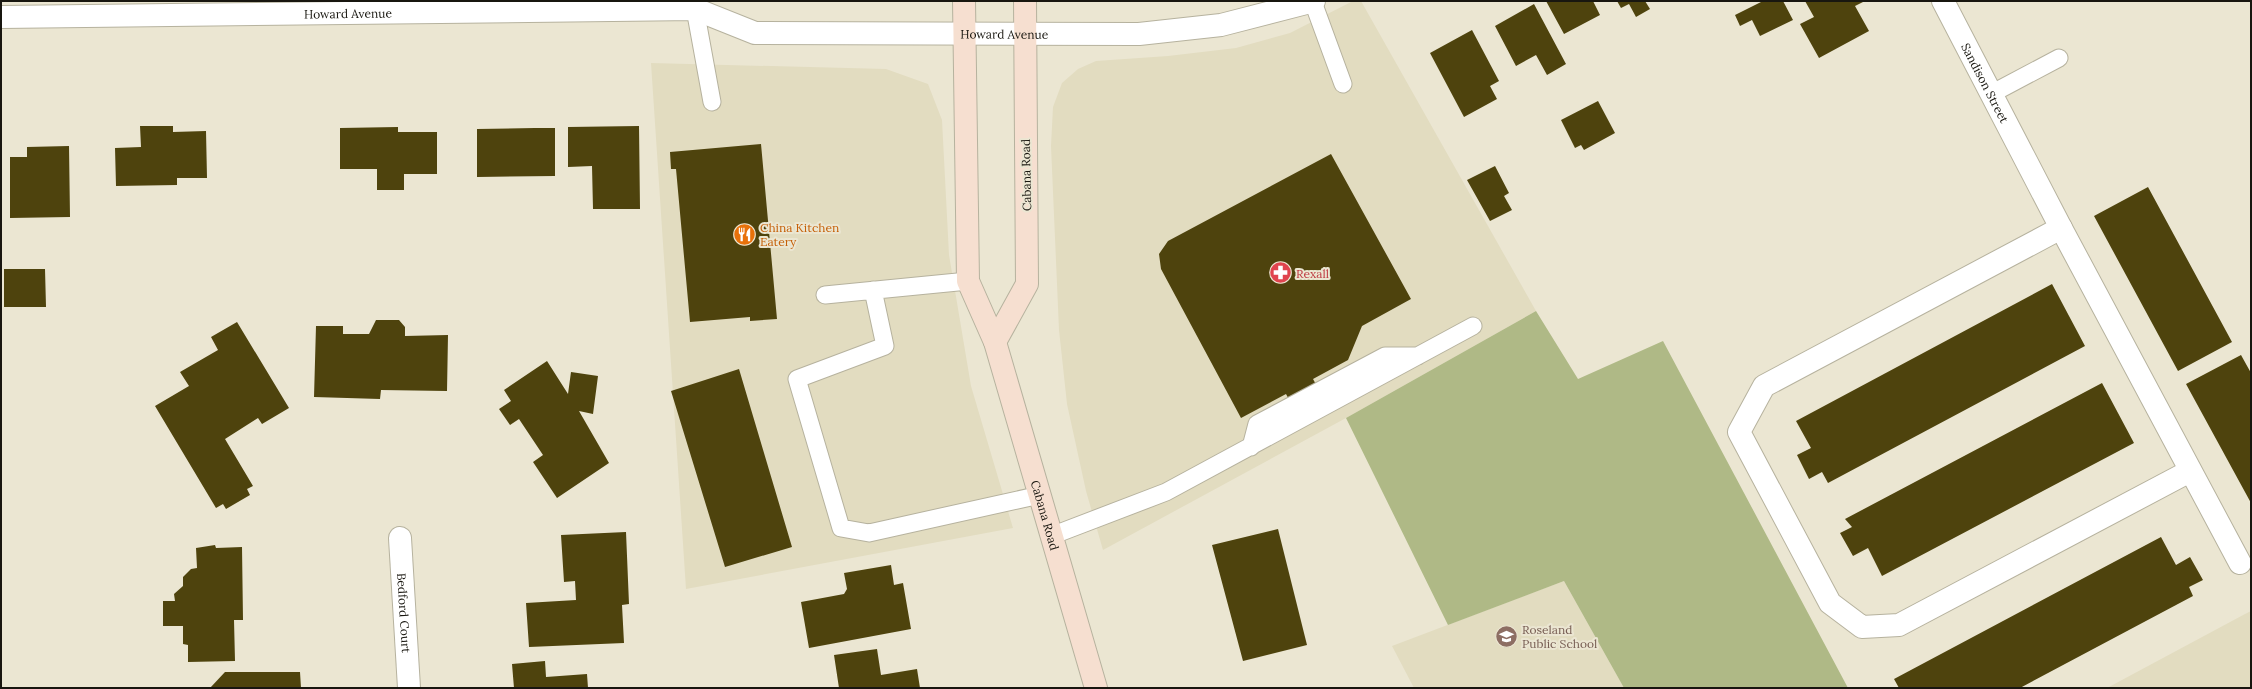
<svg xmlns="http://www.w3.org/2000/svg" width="2252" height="689" font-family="Lora,serif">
  <rect width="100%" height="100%" fill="#ebe6d2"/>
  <path fill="#e2dcc0" d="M1353 1H1361L1536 311 1346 418 1103 550 1086 491 1067 404 1059 330 1051 146 1053 107 1062 83 1078 69 1096 61 1168 56 1236 48 1290 33Z
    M651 63 886 69 928 84 942 120 949 255 971 386 1013 528 686 589Z
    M1564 581 1624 688H1414L1392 646Z
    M2251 611V688H2107L2245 614Z"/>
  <path fill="#afb986" d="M1536 311 1578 379 1663 341 1848 688H1624L1564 581 1448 625 1346 418Z"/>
  <path fill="#4e430d" d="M1546 1H1593L1600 15 1564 34Z
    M1617 1H1645L1650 9 1636 17 1629 4 1621 8Z
    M1763 1H1783L1793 20 1760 36 1752 20 1740 26 1735 15Z
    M1805 1H1865L1855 6 1869 31 1819 58 1800 24 1814 17Z
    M1534 4 1566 64 1547 75 1536 55 1516 66 1495 26Z
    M1472 30 1499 81 1490 86 1497 99 1464 117 1430 53Z
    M1598 101 1615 133 1584 150 1581 145 1575 148 1561 120Z
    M140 126H173V132L206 131 207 178H177V185L116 186 115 148 141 147Z
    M639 126 640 209H593L592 166 568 167V127Z
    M398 127V132H437V174H404V190H377V169H340V128Z
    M535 128H555V176L477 177V129Z
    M761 144 777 319 750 321V317L690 322 676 169H671L670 152Z
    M69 146 70 217 10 218V157H27V147Z
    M1331 154 1411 299 1362 326 1348 360 1313 379 1324 399 1297 414 1286 394 1241 418 1161 269 1159 254 1168 241Z
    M1495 166 1509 193 1504 196 1512 210 1490 221 1467 180Z
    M2148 187 2232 342 2178 371 2094 216Z
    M4 269H45L46 307H4Z
    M2052 284 2085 346 1828 483 1822 472 1809 479 1797 455 1811 448 1796 421Z
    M376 320H399L405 327V336L448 335 447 391 381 390 380 399 314 397 316 326H343V334H369Z
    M237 322 289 408 262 424 258 418 225 439 253 486 247 489 250 495 226 509 223 504 216 508 155 406 189 386 180 372 218 350 211 337Z
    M2241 355 2251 373V503L2186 384Z
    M547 361 568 394 571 372 598 376 593 414 579 411 609 463 557 498 533 462 543 455 519 419 510 425 499 409 511 401 504 390Z
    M739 369 792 547 725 567 671 391Z
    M2102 383 2134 443 1882 576 1868 548 1853 556 1840 533 1852 527 1845 519Z
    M1278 529 1307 645 1243 661 1212 545Z
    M626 532 629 604 622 605 624 643 529 647 526 603 576 600 575 581 564 582 561 535Z
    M2161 537 2176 565 2190 557 2203 580 2189 587 2193 596 2020 688H1899L1894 679Z
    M215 545 216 548 242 547 243 620H234L235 661 188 662V645L183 644V626H163V601H175L174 594 183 586V577L191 569 197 568 196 548Z
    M891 565 894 585 903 583 911 629 809 648 801 602 844 594 847 589 844 573Z
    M877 649 881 675 917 669 920 688H839L834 655Z
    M545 661 546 677 587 674 588 688H514L512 664Z
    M225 672H300L301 688H210Z"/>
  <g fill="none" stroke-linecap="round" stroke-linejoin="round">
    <defs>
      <path id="service" d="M1313 2 1343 84
        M695 9 712 102
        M1991 94 2059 58
        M873 290 885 346 797 379 841 528 869 533 1040 495
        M825 295 968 281
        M1251 447 1257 424 1385 356H1418
        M1051 536 1166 492 1473 326"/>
      <g id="minor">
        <path id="s1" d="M1943 1 2061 228 2240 563"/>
        <path d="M2061 228 1764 386 1739 432 1830 603 1862 627 1899 625 2190 471"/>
        <path id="s2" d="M400 538 409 688"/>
      </g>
      <g id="tertiary">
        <path id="s3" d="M1 17 695 9 755 33 1139 34 1221 25 1314 1"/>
      </g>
      <g id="secondary">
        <path id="s4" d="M964 1 968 281 995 342 1096 688"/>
        <path d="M995 342 1027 284 1025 1"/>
      </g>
    </defs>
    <use href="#service" stroke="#b6b29e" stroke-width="19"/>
    <use href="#minor" stroke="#b6b29e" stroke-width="24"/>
    <use href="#tertiary" stroke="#b6b29e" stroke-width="24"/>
    <use href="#secondary" stroke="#b6b29e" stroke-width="24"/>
    <use href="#service" stroke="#fff" stroke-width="17"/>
    <use href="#minor" stroke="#fff" stroke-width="22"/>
    <use href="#tertiary" stroke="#fff" stroke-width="22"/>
    <use href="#secondary" stroke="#f6dfd0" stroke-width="22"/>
  </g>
  <defs>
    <symbol id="restaurant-disc" viewBox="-11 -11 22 22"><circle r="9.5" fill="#e8710a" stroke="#ebe6d2"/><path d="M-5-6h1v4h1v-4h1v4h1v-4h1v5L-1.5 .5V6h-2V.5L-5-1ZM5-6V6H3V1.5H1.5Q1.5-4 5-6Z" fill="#fff"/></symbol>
    <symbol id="pharmacy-disc" viewBox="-11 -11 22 22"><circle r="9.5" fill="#e0444e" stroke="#ebe6d2"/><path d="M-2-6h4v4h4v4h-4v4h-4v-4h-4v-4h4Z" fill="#fff"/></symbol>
    <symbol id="school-disc" viewBox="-11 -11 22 22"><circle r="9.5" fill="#8d6e63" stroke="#ebe6d2"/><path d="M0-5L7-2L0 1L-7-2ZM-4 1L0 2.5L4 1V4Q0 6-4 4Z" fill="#fff"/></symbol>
  </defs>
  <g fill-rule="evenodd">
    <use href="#restaurant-disc" x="732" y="222" width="25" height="25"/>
    <use href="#pharmacy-disc" x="1268" y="260" width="25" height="25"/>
    <use href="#school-disc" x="1494" y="624" width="25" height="25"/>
  </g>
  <g text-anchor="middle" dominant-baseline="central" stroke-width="4" stroke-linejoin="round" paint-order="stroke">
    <g font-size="12" fill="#18160f" stroke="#ebe6d2">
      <text stroke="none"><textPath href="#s3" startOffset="347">Howard Avenue</textPath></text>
      <text stroke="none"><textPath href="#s3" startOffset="1008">Howard Avenue</textPath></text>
      <text stroke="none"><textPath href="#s1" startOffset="92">Sandison Street</textPath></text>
      <text transform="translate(1026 175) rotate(-91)">Cabana Road</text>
      <text stroke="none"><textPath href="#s4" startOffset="527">Cabana Road</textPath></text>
      <text stroke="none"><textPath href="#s2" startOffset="75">Bedford Court</textPath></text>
    </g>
    <g font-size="12" fill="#c56008" stroke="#ebe6d2" text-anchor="start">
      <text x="760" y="227">China Kitchen<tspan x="760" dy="14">Eatery</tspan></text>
    </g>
    <g font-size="12" fill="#be3a42" stroke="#ebe6d2" text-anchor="start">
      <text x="1296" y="273">Rexall</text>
    </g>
    <g font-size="12" fill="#785e54" stroke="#ebe6d2" text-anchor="start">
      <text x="1522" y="629">Roseland<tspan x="1522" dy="14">Public School</tspan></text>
    </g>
  </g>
  <rect width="2252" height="689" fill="none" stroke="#18160f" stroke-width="4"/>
</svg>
